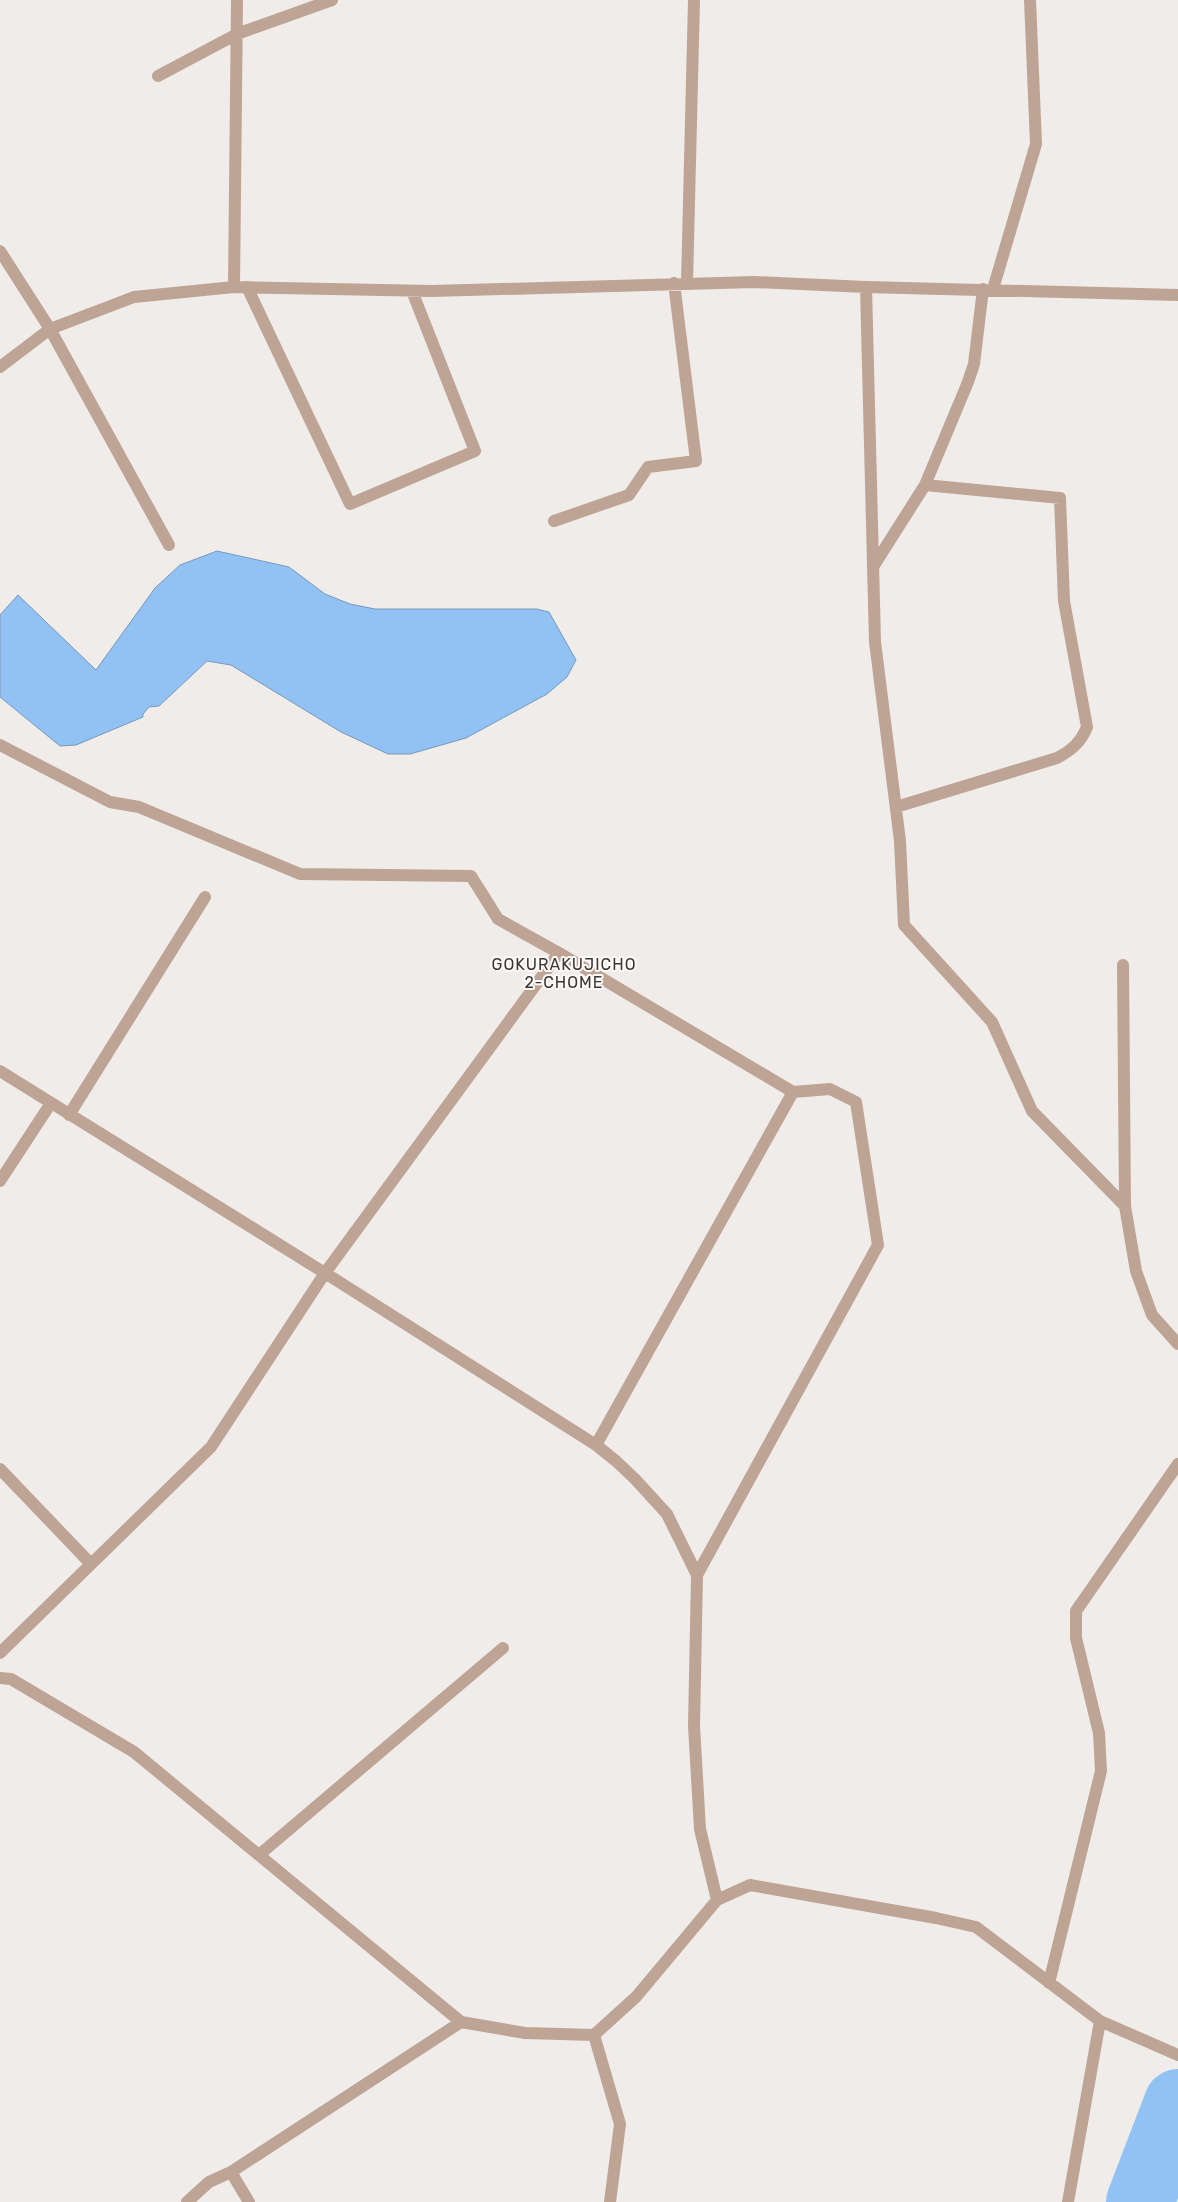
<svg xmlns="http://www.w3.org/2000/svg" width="1178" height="2202" font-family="Rubik,sans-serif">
  <rect width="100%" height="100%" fill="#f0ecea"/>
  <path fill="#92c2f3" stroke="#79b" d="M217 551 289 567 325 594 350 604 375 609H537L549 612 576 660 567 677 547 694 466 738 410 754H388L341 732 231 665 207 661 159 706 149 707 143 714V717L76 745 60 746 0 697V615L18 595 96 670 155 588 180 565Z"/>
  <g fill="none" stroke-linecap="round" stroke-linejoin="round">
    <path stroke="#92c2f3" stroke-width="68" d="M1140 2202 1178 2103"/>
    <path stroke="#bea494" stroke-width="12" d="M158 76 237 34 332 0
      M0 251 50 329 169 545
      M687 283 694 0
      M234 287 237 0
      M247 287 350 504 475 451 412 291
      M866 287 875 642 900 841 904 925 992 1022 1032 1111 1125 1206 1136 1271 1152 1315 1178 1344
      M993 289 1036 144 1030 0
      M0 367 50 329 134 297 234 287 432 291 755 282 866 287 1178 295
      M554 521 629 495 648 467 696 461 674 283
      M873 567 925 485 968 382 974 364 983 289
      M0 745 110 802 139 807 300 874 471 876 498 919 559 953 793 1092 830 1089 856 1102 878 1245 697 1575
      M896 807 1057 758C1072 750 1081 742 1087 727L1064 601 1060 498 925 485
      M1123 965 1125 1206
      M0 1071 325 1273 596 1445 616 1461 635 1479 667 1514 697 1575 694 1726 700 1829 717 1900
      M69 1115 205 897
      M0 1181 51 1103
      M596 1445 793 1092
      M0 1469 91 1564
      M0 1653 211 1447 325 1273 559 953
      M0 1678 11 1679 134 1752 461 2022 525 2033 594 2035 636 1997 717 1900 750 1885 936 1918 976 1927 1100 2021 1178 2055
      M259 1855 503 1648
      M1049 1983 1101 1771 1099 1733 1076 1638V1611L1178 1464
      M594 2035 620 2124 610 2202
      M231 2172 461 2022
      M187 2202 209 2182 231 2172 249 2202
      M1068 2202 1100 2021"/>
  </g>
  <g text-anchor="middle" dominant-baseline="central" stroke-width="4" stroke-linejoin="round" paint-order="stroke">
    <g font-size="16" letter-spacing="1" fill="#393837" stroke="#fdf9f7">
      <text x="564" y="964">GOKURAKUJICHO<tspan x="564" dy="18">2-CHOME</tspan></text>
    </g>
  </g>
</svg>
